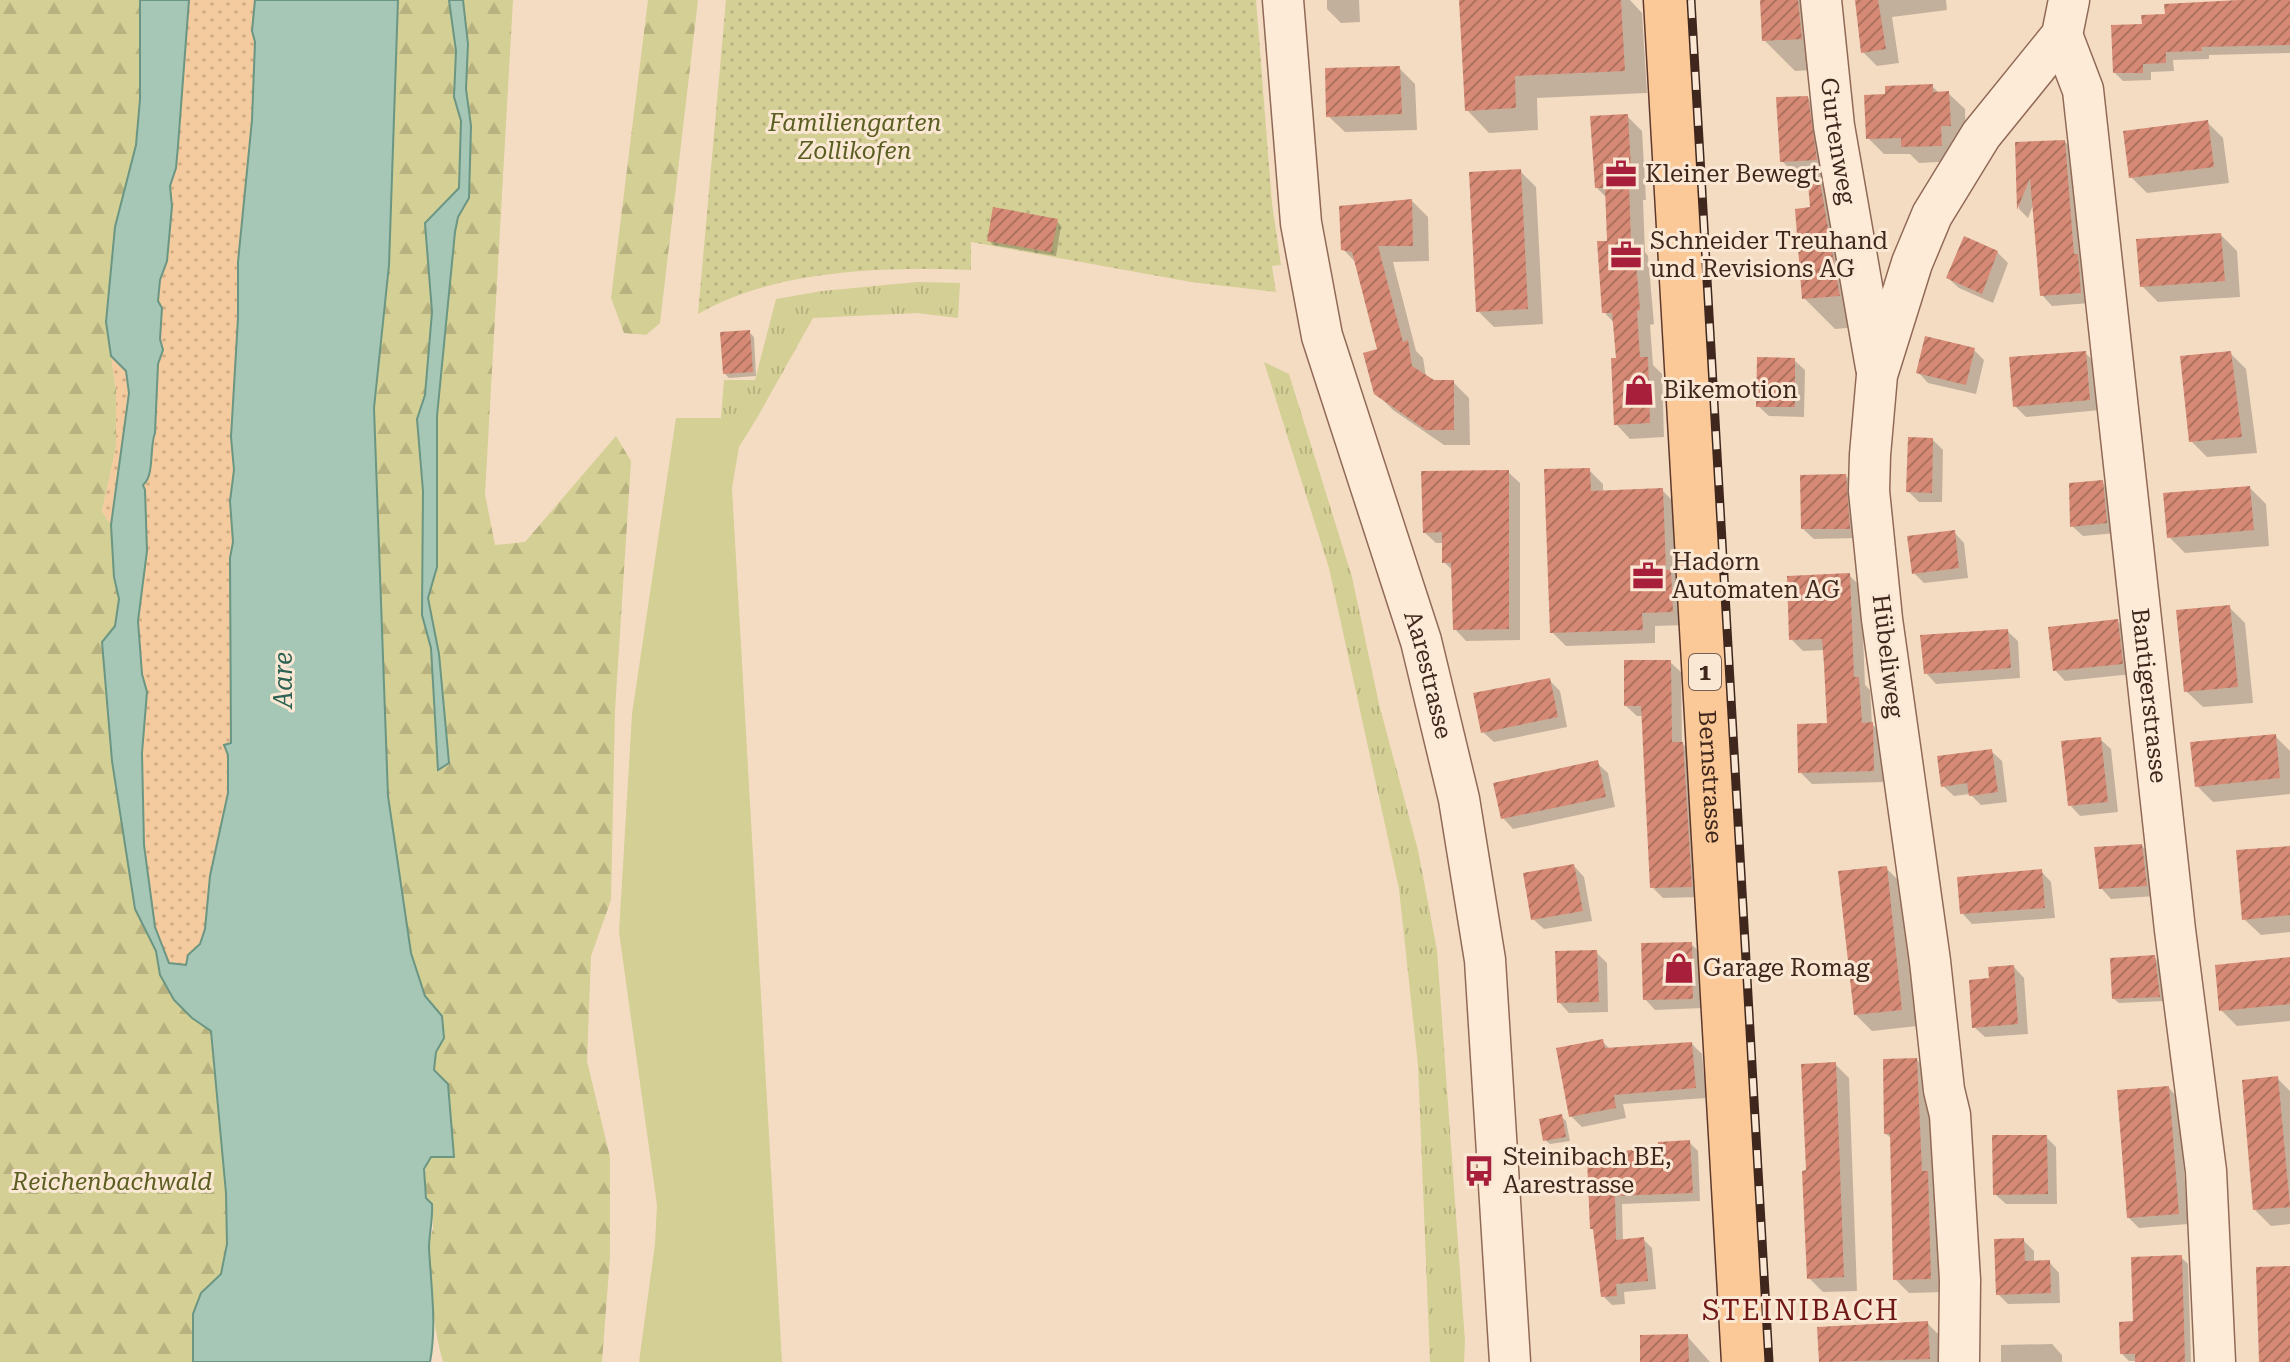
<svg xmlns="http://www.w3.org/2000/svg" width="2290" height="1362" font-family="'Roboto Serif',serif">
  <defs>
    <pattern id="grass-tufts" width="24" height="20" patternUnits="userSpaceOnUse" patternTransform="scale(2)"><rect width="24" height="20" fill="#d4cf95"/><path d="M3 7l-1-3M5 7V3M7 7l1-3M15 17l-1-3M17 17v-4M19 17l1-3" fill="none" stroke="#b7b280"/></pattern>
    <pattern id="forest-firs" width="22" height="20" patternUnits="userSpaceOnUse" patternTransform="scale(2)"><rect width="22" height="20" fill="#d4cf95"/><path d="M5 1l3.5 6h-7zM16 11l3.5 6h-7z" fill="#b7b280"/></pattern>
    <pattern id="sand-dots" width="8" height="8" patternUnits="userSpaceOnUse" patternTransform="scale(2)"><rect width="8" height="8" fill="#f3cb9e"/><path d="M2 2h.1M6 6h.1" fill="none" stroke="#d1ae88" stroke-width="1.8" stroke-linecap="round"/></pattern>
    <pattern id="garden-dots" width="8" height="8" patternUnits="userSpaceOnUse" patternTransform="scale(2)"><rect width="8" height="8" fill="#d4cf95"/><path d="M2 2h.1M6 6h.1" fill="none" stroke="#b7b280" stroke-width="1.8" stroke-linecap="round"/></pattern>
    <pattern id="building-hatch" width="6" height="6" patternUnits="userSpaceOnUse" patternTransform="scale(2)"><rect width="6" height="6" fill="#d68a75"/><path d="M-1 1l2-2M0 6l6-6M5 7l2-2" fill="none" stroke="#af715f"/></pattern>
  </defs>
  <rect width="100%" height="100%" fill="#f4dcc3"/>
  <path fill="url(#grass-tufts)" d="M917 282 960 283 958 318 917 313 813 318 757 418H721L724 380H755L776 299 822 291Z
    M1264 362 1289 374 1352 577 1379 704 1418 850 1437 950 1465 1341 1464 1362H1430L1418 1065 1399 889 1329 568Z"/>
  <path fill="url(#forest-firs)" d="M0 0H140V99L136 145 115 227 106 322 116 390V447L102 511 111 525 114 576 119 599 115 626 102 642 112 761 135 909 156 951 160 975 192 1018 211 1031 226 1193 227 1244 221 1274 201 1293 193 1314V1362H0Z
    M398 0H513L485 494 495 545 525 542 616 436 631 461 615 711 611 900 591 956 587 1061 610 1157V1257L602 1362H443C433 1327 429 1283 429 1246 429 1239 432 1234 433 1228 435 1202 414 1186 431 1157L454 1156 450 1123 434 1071 436 1052 444 1038 442 1016 425 996 411 953 388 796 374 408 389 265Z
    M648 0H698L660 323 646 335 624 333 611 298Z"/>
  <path fill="url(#sand-dots)" d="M175 0H277L239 726 199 976 160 975 156 951 135 909 112 761 102 642 115 626 119 599 114 577 111 525 102 511 116 447V390L106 322 116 227Z"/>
  <path fill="url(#garden-dots)" d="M726 0H1256L1272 204 1281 265 1272 266 1276 292 1191 282 971 242V270C883 267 777 269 698 314Z"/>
  <path fill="#d4cf95" d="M676 418H757L739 447 732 488 782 1362H639L655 1244 657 1205 619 932 632 714Z"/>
  <path fill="#a6c6b6" stroke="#6b9683" stroke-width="2" d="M140 0H189L178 146 176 168 170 186 172 206 167 261 160 280 158 301 162 308 160 339 163 350 158 364 155 433C149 448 155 475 143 485L145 490 147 551 138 621 142 674 147 692 142 753 144 845 155 927 169 963 186 965 188 955 200 944 205 929 210 876 228 793V755L224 745 231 743 230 558 233 542 230 501 234 470 231 437 238 318V262L252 120 255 42 252 31 255 0H398L389 265 374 408 388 796 411 953 425 996 442 1016 444 1038 436 1052 434 1070 448 1084 454 1157H431L424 1169 426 1198 432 1204C433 1220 429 1234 429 1248 431 1287 437 1324 430 1362H193V1314L201 1293 221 1274 227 1244 226 1193 211 1031 192 1018 174 1000 160 975 156 951 135 909 112 761 102 642 115 626 119 599 114 577 111 525 129 393 126 371 111 356 106 322 115 227 136 145 140 99Z
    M449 0H463L468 44 466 89 471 126 469 198 458 217 455 232 437 416V567L428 598 439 654 449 763 438 770 431 648 422 615 423 491 417 419 425 395 432 312 425 223 459 188 461 121 454 97 456 51Z"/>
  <path fill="#0003" d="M1327 0H1359L1360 22 1341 23 1327 9Z
    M1460 0H1630L1642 13 1647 93 1537 98 1538 130 1489 133 1467 110Z
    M1762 0H1829L1832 69 1795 71 1764 40Z
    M1856 0H1946L1947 10 1892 17 1899 63 1877 66 1863 52Z
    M2241 0H2290V53L2209 55V59L2173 60 2174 71 2151 72V80L2123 81 2115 73 2167 16Z
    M1399 68 1415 84 1417 130 1345 132 1328 116Z
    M1932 86 1939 93H1948L1965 109 1966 141 1957 161 1919 163 1910 154H1884L1868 138 1887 96Z
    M1807 98 1838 129 1870 326 1835 329 1804 298 1812 209 1810 189 1782 161Z
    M1627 116 1642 131 1646 200H1643L1645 252 1648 256 1654 324 1650 325 1653 365 1662 374 1664 437 1630 439 1616 424 1618 360 1615 324 1604 312 1609 242 1607 198 1597 188Z
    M2207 122 2223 138 2229 183 2147 193 2131 177Z
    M2065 142 2075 153 2090 303 2052 306 2042 295 2034 203 2028 218 2019 209 2017 144Z
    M1520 171 1536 187 1543 324 1494 327 1478 311Z
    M1412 201 1428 217 1429 261 1393 262 1416 351 1423 358 1426 377 1433 382H1453L1469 398 1470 445H1444L1393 410 1376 393 1380 350 1357 264 1343 249Z
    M1057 221 1061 226 1056 256 993 245 989 240Z
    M2221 235 2237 251 2240 297 2158 302 2142 286Z
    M1997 252 2008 263 1993 303 1959 288 1948 278Z
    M749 332 754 337 756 376 729 378 724 373Z
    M1974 350 1984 360 1976 394 1928 383 1918 372Z
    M2085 353 2096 363 2100 410 2026 417 2015 406Z
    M2230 353 2246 369 2257 453 2207 457 2191 441Z
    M1794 360 1805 370 1804 417 1769 416 1758 406Z
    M1932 439 1943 450 1942 502H1919L1908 491Z
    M1589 470 1603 484V492L1662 490 1676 504 1686 625 1655 626V643L1566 646 1552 632Z
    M1508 472 1520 483V640L1466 641 1455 629 1453 571 1444 562V543H1436L1424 532Z
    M1846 476 1856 486 1859 538 1814 539 1803 529Z
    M2102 482 2112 492 2117 533 2083 536 2072 526Z
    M2250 488 2266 504 2269 546 2185 553 2169 537Z
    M1954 532 1964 543 1968 578 1924 583 1914 573Z
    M1849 575 1861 587 1865 685 1870 690 1872 724 1884 736 1885 782 1812 784 1800 772 1829 725 1825 650 1803 651 1791 639Z
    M2229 607 2245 623 2253 703 2203 707 2186 691Z
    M2117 621 2128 632 2132 674 2065 681 2055 670Z
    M2007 631 2018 641 2020 678 1936 684 1926 673Z
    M1670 662 1681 672 1682 743 1693 754 1701 897 1663 898 1652 887 1644 716H1637L1626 706Z
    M1549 680 1560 691 1567 727 1494 742 1483 732Z
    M2275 736 2290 751V794L2213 802 2197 786Z
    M2100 739 2111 749 2118 812 2080 816 2070 805Z
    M1991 751 2002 761 2007 802 1981 805 1970 794 1954 796 1943 786Z
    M1597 763 1608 773 1615 807 1513 829 1503 818Z
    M2142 846 2152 857 2156 896 2111 899 2101 888Z
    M2290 848V932L2261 935 2244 919Z
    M1574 866 1584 877 1592 921 1544 929 1533 919Z
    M1886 868 1902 884 1917 1026 1872 1031 1855 1014Z
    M2041 871 2051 882 2055 918 1972 924 1962 913Z
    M1691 944 1702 954 1703 1008 1655 1010 1645 999Z
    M1596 952 1607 963 1608 1012 1569 1013 1559 1002Z
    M2154 957 2159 962 2164 1001 2119 1003 2114 999Z
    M2290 959V1021L2237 1026 2221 1010Z
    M2014 967 2024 978 2028 1034 1985 1037 1974 1027 1991 980Z
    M1602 1041 1611 1050 1692 1044 1702 1054 1706 1098 1623 1104 1626 1118 1582 1127 1571 1116Z
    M1917 1060 1931 1074 1944 1292 1909 1293 1895 1279 1892 1139 1886 1134Z
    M1835 1064 1849 1078 1857 1291 1823 1292 1809 1278 1808 1172Z
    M2278 1079 2290 1091V1224L2271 1226 2255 1210Z
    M2169 1088 2179 1099 2188 1224 2139 1228 2128 1217Z
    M1561 1116 1566 1121 1570 1141 1550 1144 1545 1140Z
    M2046 1137 2056 1147 2057 1204H2006L1995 1194Z
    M1689 1142 1698 1151 1700 1201 1622 1204 1623 1241 1643 1239 1652 1248 1656 1289 1624 1292 1625 1304 1612 1305 1603 1296 1596 1232 1592 1229 1589 1160Z
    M2023 1240 2034 1251V1263L2049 1262 2059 1273 2060 1303 2008 1304 1998 1294Z
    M2181 1257 2188 1264 2191 1362 2129 1361 2122 1354 2135 1323Z
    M1927 1323 1944 1340 1946 1362H1821L1819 1329Z
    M1687 1336 1710 1362H1642Z
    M2052 1344 2062 1355V1362H2001V1345Z"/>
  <path fill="url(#building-hatch)" d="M1459 0H1621L1625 71 1515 76 1516 108 1465 111Z
    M1760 0H1798L1802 39 1762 41Z
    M1855 0H1878L1886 49 1861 53Z
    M2239 0H2290V45L2201 47 2202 51 2166 52V63L2143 64V73H2113L2111 25 2142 24 2141 15 2165 14 2164 4Z
    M1400 66 1402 114 1326 117 1325 68Z
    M1933 84V92L1949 91 1951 126H1941L1942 146 1901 147V138L1866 139 1864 95 1885 94V86Z
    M1808 96 1817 160 1780 162 1776 97Z
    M1628 114 1632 186H1629L1631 239H1634L1640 310 1637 311 1640 357H1648L1650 423 1614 425 1611 358H1616L1612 313H1602L1597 241H1607L1605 188H1595L1590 116Z
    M2208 120 2214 167 2129 178 2123 131Z
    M2065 140 2074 254H2078L2081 293 2040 296 2030 178 2017 210 2015 142Z
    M1521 169 1528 309 1476 312 1469 172Z
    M1820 182 1840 296 1802 299 1795 209 1810 207 1808 183Z
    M1412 199 1413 246H1378L1403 342 1408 340 1412 366 1434 380H1454V430H1426L1374 394 1363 353 1377 349 1352 252 1341 250 1339 206Z
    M993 207 1058 219 1051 252 987 241Z
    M2221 233 2225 281 2140 287 2136 239Z
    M1964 236 1998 251 1982 294 1946 278Z
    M750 330 753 372 723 374 720 332Z
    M1925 336 1975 348 1966 385 1916 373Z
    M2086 351 2090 400 2013 407 2009 357Z
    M2231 351 2242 437 2189 442 2180 356Z
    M1757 357 1795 358V407H1756Z
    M1908 437 1933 438 1932 493 1906 492Z
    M1590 468 1591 491 1663 488 1666 570H1671L1673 612 1642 613 1643 630 1550 633 1544 469Z
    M1509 470V629L1453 630 1451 563H1442V532L1423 533 1421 471Z
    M1846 474 1850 529H1801L1800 475Z
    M2103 480 2107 523 2070 527 2069 483Z
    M2250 486 2254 530 2167 538 2163 493Z
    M1955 530 1959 568 1912 574 1907 536Z
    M1850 573 1854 677H1859L1862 723 1873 722 1874 771 1798 773 1797 724 1827 723 1824 665 1822 639 1789 640 1787 576Z
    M2230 605 2238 687 2184 692 2176 610Z
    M2118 619 2123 664 2053 671 2048 627Z
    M2008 629 2011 668 1924 674 1920 635Z
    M1624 660H1671L1672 742H1683L1692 887 1650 888 1641 706H1624Z
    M1550 678 1558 717 1481 733 1473 693Z
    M2276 734 2280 778 2195 787 2190 742Z
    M2101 737 2108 802 2068 806 2061 741Z
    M1992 749 1998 792 1969 796 1967 783 1941 787 1937 756Z
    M1598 760 1606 797 1501 819 1493 783Z
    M2142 844 2147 886 2099 889 2094 847Z
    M2290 846V915L2242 920 2236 850Z
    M1574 864 1583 911 1531 920 1523 873Z
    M1887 866 1902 1010 1854 1015 1838 871Z
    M2042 869 2045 908 1960 914 1957 877Z
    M1692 942 1693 999 1643 1000 1641 943Z
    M1597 950 1599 1002 1557 1003 1555 951Z
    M2155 955 2160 997 2112 999 2110 958Z
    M2290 957V1004L2219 1011 2215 965Z
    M2014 965 2018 1024 1972 1028 1969 980 1989 978 1988 967Z
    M1603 1039 1605 1048 1692 1042 1696 1088 1614 1095 1616 1108 1569 1117 1556 1048Z
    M1917 1058 1922 1171H1928L1931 1279 1893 1280 1890 1134H1884L1883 1059Z
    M1836 1062 1844 1277 1807 1279 1802 1171 1806 1170 1801 1064Z
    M2278 1076 2290 1207 2253 1210 2242 1080Z
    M2169 1086 2179 1214 2127 1218 2117 1090Z
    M1562 1114 1566 1137 1543 1141 1539 1119Z
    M1992 1135H2047L2048 1194 1993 1195Z
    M1690 1140 1693 1193 1615 1196 1616 1240 1644 1237 1648 1281 1616 1284 1617 1296 1601 1297 1593 1229H1590L1587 1158 1658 1145V1142Z
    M2024 1238 2025 1261 2050 1260 2051 1293 1996 1295 1994 1239Z
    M2182 1255 2185 1362H2135V1354H2120L2119 1322 2133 1321 2131 1257Z
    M2290 1266V1362H2259L2256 1267Z
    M1928 1321 1930 1359 1819 1362 1817 1327Z
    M1688 1334 1689 1362H1640V1335Z"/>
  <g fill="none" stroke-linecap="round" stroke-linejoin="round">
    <defs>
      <g id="minor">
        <path id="s1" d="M1283 0 1301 223 1322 336 1421 641 1459 799 1485 960 1510 1362"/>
        <path id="s2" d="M1821 0 1834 126 1876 367"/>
        <path id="s3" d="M2062 35 2083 90 2175 930 2206 1171 2215 1362"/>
        <path d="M1959 1362 1960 1280 1950 1115 1944 1090 1930 961 1882 619 1869 491 1870 455 1877 375 1912 263 1932 215 1981 135 2062 35 2069 0"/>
      </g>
      <g id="major">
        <path id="s4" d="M1666 0 1744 1362"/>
      </g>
    </defs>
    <use href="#minor" stroke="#916a57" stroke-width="43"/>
    <use href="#major" stroke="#5e392c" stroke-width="47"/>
    <use href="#minor" stroke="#fdebd8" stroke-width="40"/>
    <use href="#major" stroke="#fbc897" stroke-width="44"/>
    <defs>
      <path id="rail" d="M1691 0 1769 1362"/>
    </defs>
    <use href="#rail" stroke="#3f271d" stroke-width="9"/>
    <use href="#rail" stroke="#fae8d4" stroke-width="6" stroke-dasharray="18" stroke-linecap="butt"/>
  </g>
  <defs>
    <symbol id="office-bare" viewBox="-9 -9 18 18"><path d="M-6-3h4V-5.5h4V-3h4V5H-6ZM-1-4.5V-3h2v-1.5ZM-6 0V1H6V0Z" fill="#a81f3b" stroke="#fae8d4" stroke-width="2.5" paint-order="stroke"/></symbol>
    <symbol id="shop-bare" viewBox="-9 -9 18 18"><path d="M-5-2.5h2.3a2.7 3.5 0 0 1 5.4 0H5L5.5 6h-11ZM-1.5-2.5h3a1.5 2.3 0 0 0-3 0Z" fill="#a81f3b" stroke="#fae8d4" stroke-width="2.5" paint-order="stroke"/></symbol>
    <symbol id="bus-bare" viewBox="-9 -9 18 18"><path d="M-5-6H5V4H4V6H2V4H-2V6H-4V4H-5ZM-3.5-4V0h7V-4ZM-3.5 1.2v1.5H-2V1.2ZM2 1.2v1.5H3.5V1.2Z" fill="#a81f3b" stroke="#fae8d4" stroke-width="2.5" paint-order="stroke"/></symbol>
  </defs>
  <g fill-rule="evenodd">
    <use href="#office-bare" x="1599" y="152" width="44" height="44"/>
    <use href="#office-bare" x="1604" y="233" width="44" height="44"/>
    <use href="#shop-bare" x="1617" y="368" width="44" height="44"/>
    <use href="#office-bare" x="1626" y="554" width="44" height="44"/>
    <use href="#shop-bare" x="1657" y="946" width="44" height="44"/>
    <use href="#bus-bare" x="1457" y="1149" width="44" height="44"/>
  </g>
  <g text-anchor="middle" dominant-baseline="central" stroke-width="6" stroke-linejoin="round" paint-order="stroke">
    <rect fill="#fae8d4" stroke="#776154" stroke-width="2" x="1689" y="654" width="32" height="36" rx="6"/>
    <g font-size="22" font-weight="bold" fill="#3f271d">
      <text x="1705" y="672">1</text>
    </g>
    <g font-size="24" font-style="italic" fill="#5b5e21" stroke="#fae8d4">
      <text x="855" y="123">Familiengarten<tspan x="855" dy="28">Zollikofen</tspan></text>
      <text x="112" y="1182">Reichenbachwald</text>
    </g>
    <g font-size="24" fill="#3f271d" stroke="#fae8d4">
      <text stroke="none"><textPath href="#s2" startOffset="142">Gurtenweg</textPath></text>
      <text transform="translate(1888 656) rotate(83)">Hübeliweg</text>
      <text stroke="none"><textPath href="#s1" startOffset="694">Aarestrasse</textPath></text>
      <text stroke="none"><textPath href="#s3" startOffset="668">Bantigerstrasse</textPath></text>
      <text stroke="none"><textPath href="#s4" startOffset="778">Bernstrasse</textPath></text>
    </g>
    <g font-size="24" fill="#3f271d" stroke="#fae8d4" text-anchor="start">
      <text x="1645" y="174">Kleiner Bewegt</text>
      <text x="1650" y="241">Schneider Treuhand<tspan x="1650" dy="28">und Revisions AG</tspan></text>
      <text x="1663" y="390">Bikemotion</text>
      <text x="1672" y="562">Hadorn<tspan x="1672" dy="28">Automaten AG</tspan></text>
      <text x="1703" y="968">Garage Romag</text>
      <text x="1503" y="1157">Steinibach BE,<tspan x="1503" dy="28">Aarestrasse</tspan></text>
    </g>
    <g font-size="26" font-style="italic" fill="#2a6152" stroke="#fae8d4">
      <text transform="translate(283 680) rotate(-90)">Aare</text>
    </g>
    <g font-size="28" letter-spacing="2" fill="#711817" stroke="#fae8d4">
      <text x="1801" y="1310">STEINIBACH</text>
    </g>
  </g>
</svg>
